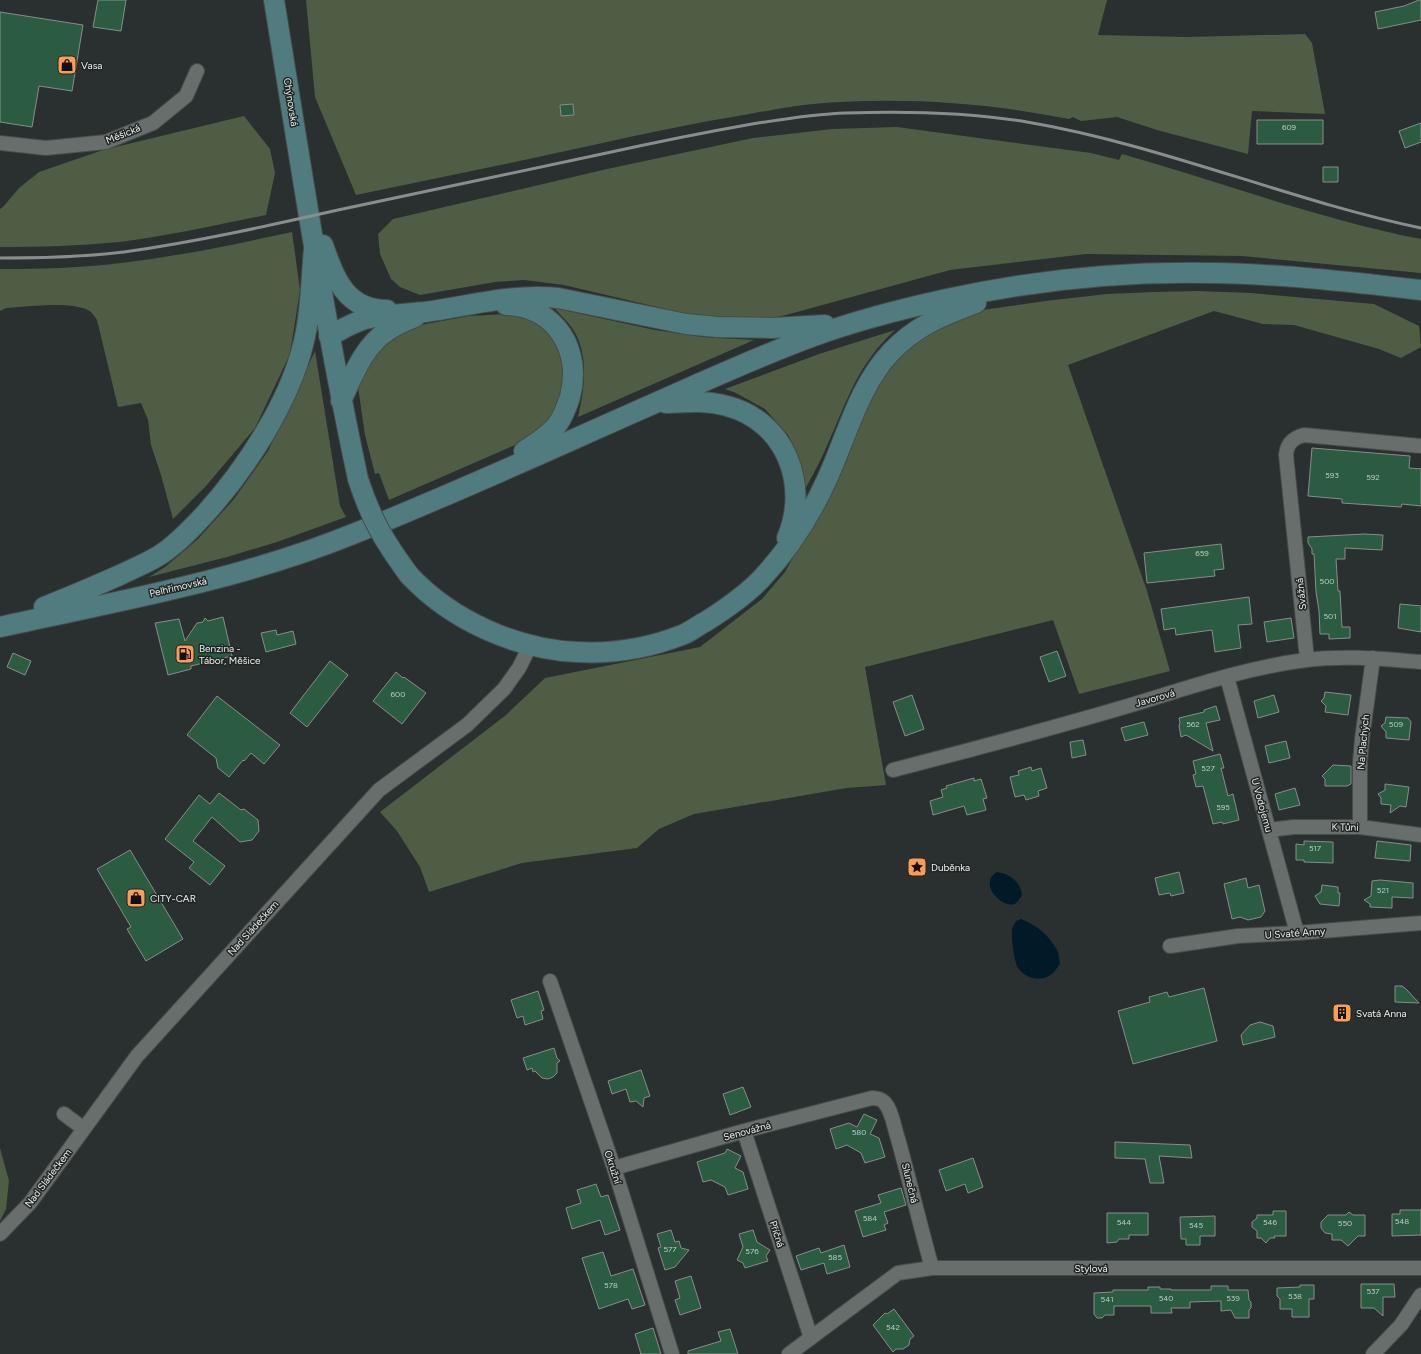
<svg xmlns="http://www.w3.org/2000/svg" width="1421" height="1354" font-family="Figtree,sans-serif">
  <rect width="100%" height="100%" fill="#2a302f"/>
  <path fill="#4e5d43" d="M306 0H1107L1098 35 1187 37 1305 34 1312 43 1325 114 1252 111 1248 154 1157 130 1117 117 1081 121 1073 117 1069 119C993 104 918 98 841 102 808 103 776 109 744 115 695 123 646 133 598 144 517 162 437 178 356 195L315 97Z
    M244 116 270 149 275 173 266 215C217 225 168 236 119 242 79 246 40 247 0 247V209L3 207 19 188 39 172 103 150Z
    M897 127 1091 153 1119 160 1122 154C1221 182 1319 219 1421 239V273L1242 256 1086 254 950 270 786 315 757 321 691 315 564 285 524 280 495 282 420 295 400 287 391 279 380 254 378 234 393 219 607 169 753 138 832 129Z
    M292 232 300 290 290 354 255 428 206 486 173 519 161 475 151 445 148 420 141 403 118 407 97 320C95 317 93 314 91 312 75 300 26 307 6 308L0 311V269C40 269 81 268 121 263 179 256 236 244 292 232Z
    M1198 291 1251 293 1374 304 1419 326 1421 347 1401 358 1379 349 1294 325 1263 324 1214 311 1068 365 1147 591 1170 671 1079 694 1053 620 865 667 886 785 847 788 694 814 659 829 637 848 522 863 429 892 420 867 397 831 380 812 506 715 545 678 700 647 762 599 785 572 838 473 880 378 910 343 963 316 983 310 1045 301 1107 294 1154 292Z
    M554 308 655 330 703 337 754 340 578 417C585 387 590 349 569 324 564 318 559 313 554 308Z
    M506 314 532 320 544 328 553 338 561 355 565 374 561 396 552 418 531 438 389 500 379 473 375 474 365 435 358 387 364 371 374 357 387 341 404 328 469 316Z
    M895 330C856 366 847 402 826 448 819 465 809 481 801 497L803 475 798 455 788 435 765 409 736 393 725 389 819 354Z
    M315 351 340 506 346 517 277 542 227 557 149 577 165 567 198 539 234 499 268 451Z
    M0 1148 9 1181 6 1209 0 1221Z"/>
  <path fill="#011a27" d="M997 872C1010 874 1021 882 1022 895 1020 898 1018 902 1016 903 1006 911 976 885 997 872Z
    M1021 919C1037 925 1050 936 1058 952 1059 955 1059 960 1060 964 1057 967 1055 972 1052 974 1041 983 1023 978 1017 966 1014 959 1011 937 1012 929 1013 926 1015 923 1016 921Z"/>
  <path fill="#2b5c42" stroke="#888d89" d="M98 0H126L121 31 93 27Z
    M1419 0H1421V20L1378 29 1375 12 1404 6Z
    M0 12 83 25 72 91 39 86 32 127 0 122Z
    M573 104 574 115 561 116 560 105Z
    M1257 120H1323V144H1257Z
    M1421 123V142L1405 148 1399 131Z
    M1323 167H1338V182H1323Z
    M1312 448 1410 456 1409 468 1421 469V506L1402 504 1401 507 1342 503V499L1308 496Z
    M1364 534 1383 535 1382 550 1345 548V559H1336L1338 591H1340L1342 627H1350V638L1329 639V634H1320L1319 611 1316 592 1314 554H1312V549L1308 543V537Z
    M1221 544 1224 569 1214 570 1215 576 1147 583 1144 553Z
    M1249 597 1252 624 1238 625 1241 648 1215 652 1212 630 1176 635 1175 628 1164 630 1161 609Z
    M1400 604 1421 606V632L1398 628Z
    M223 617 232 656 191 666V669L168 675 155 623 179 619 185 641 197 623 203 622 205 618 208 621Z
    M1291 618 1294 638 1267 642 1264 622Z
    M276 630 277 635 293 631 296 644 266 652 261 633Z
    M1057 651 1066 676 1049 682 1040 657Z
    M13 653 31 661 25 675 7 667Z
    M330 661 348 675 307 727 290 713Z
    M396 672 403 678 404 677 426 693 402 724 373 701Z
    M1325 692 1351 695 1348 715 1325 712 1326 706 1321 701 1324 698Z
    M912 695 924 729 905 736 893 702Z
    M1274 695 1279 712 1258 718 1254 701Z
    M217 696 280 745 264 764 251 753 244 761 243 760 229 777 218 768 216 758 187 735Z
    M1216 706 1220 720 1206 723 1213 751 1186 735 1181 737 1179 726 1180 723 1179 718 1204 712V710Z
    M1386 717 1408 718 1411 722 1409 740 1386 738V732L1381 726 1385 723Z
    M1144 722 1148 735 1125 741 1121 728Z
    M1083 740 1086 755 1072 758 1070 742Z
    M1286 741 1290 758 1269 763 1265 746Z
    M1220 754 1224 768H1221L1228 796 1233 794 1239 820 1223 824 1222 822 1213 824 1203 786 1196 787 1193 775 1196 774 1193 761Z
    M1333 765 1351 766V784L1347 786H1325V779L1322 776Z
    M1031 767 1032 771 1041 768 1047 788 1038 791 1039 796 1026 800 1024 795 1015 797 1010 777 1019 775 1018 771Z
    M974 778V781L981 779 987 798 983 799 986 810 967 815 964 806 933 815 930 801 943 797 941 790 947 788 946 786Z
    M1385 784 1409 787 1406 807 1400 806 1390 813 1391 805 1381 804V798L1378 794 1385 790Z
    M1295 788 1300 805 1279 810 1275 794Z
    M219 793 241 810 244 809 258 820 259 831 252 840 240 842 212 817 193 841 225 866 210 885 189 868 194 862 165 839 199 795 210 804Z
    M1304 841 1333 842V863L1304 862V860H1296V844L1304 845Z
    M1377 841 1411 845 1410 861 1375 858Z
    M130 850 183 939 146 961 127 929 131 927 97 869Z
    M1179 872 1184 893 1171 896 1170 893 1159 895 1155 878Z
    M1246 878 1248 888 1259 885 1265 911 1261 917 1248 920 1240 917 1232 919 1224 884Z
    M1380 880 1413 883V898L1392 897V908L1370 907V904L1364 900 1371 896 1372 881Z
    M1322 885 1338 887V893H1340L1339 906 1320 904 1315 896 1321 892Z
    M1395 986H1402L1406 989 1419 1003 1395 1002Z
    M1204 988 1217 1041 1133 1064 1118 1011 1150 1002 1149 997 1167 992 1169 997Z
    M538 991 544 1010 541 1011 543 1019 525 1025 523 1016 517 1018 511 1000Z
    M1260 1022 1273 1026 1275 1037 1243 1045 1241 1035 1250 1025Z
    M554 1048 557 1058 560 1061 557 1063V1073L553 1077 548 1079 542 1078 535 1071 533 1072 532 1068 527 1070 523 1058Z
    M641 1070 650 1096 644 1098 643 1107 636 1101 630 1102 626 1089 612 1094 608 1081Z
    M743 1087 751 1107 730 1115 723 1094Z
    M864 1114 877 1120 870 1134 879 1138 885 1157 865 1163 861 1153 847 1145 836 1149 830 1129 849 1123 857 1127Z
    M1115 1142 1190 1145 1192 1158 1159 1156 1164 1183H1150L1145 1159 1115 1158Z
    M727 1149 741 1156 735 1168 743 1172 748 1189 728 1195 725 1187 711 1180 703 1182 697 1162 725 1153Z
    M973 1158 983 1187 968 1193 965 1184 946 1191 939 1170Z
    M596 1184 601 1197 608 1195 620 1230 605 1235 600 1220 572 1229 566 1208 581 1203 577 1190Z
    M901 1188 906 1205 884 1212 888 1223 884 1225 886 1230 863 1237 855 1211 881 1203 878 1195Z
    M1400 1210H1421V1235L1392 1236V1214H1400Z
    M1273 1211H1286V1236H1274L1275 1238H1270L1266 1243 1261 1238H1257V1231L1252 1227V1222L1257 1218V1215H1273Z
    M1349 1212 1353 1215H1365V1236H1358L1348 1246 1341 1240H1332V1234L1325 1233 1321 1228V1222L1328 1215H1346Z
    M1107 1213H1148V1235H1129V1239H1119L1117 1242 1107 1243Z
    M1215 1216V1236H1200V1245H1186V1239H1181L1180 1217Z
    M671 1230 675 1242 679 1241 681 1248 689 1250 675 1267 665 1270 658 1248 661 1247 657 1234Z
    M753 1230 757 1242 770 1250 766 1256 768 1261 745 1268 743 1263 737 1260 743 1247 739 1234Z
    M844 1245 850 1267 827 1274 824 1263 801 1270 796 1256 819 1248 821 1253Z
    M603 1252 611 1276 633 1269 645 1305 632 1309 628 1299 599 1309 582 1258Z
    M691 1276 701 1308 680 1315 675 1300 680 1298 675 1281Z
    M1361 1284H1394L1395 1297H1383V1316L1374 1308H1361Z
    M1300 1285H1314V1299H1309V1317H1292V1309H1280V1299L1277 1296V1288L1300 1287Z
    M1211 1286H1228V1290H1248L1249 1300 1251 1302V1308L1249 1310V1318H1235L1231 1310 1221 1311V1301L1190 1302V1308H1171L1172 1313H1151V1306H1114V1315H1105L1102 1318H1097L1094 1314V1293L1113 1292V1290H1148V1287H1160V1289H1171V1290H1211Z
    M894 1309 914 1336 910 1339 909 1345 903 1349H896L893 1352 873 1325 885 1313 887 1314Z
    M653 1328 661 1354H641L635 1334Z
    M730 1329 738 1354H688V1351L721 1341 718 1332Z"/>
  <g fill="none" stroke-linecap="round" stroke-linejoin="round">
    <defs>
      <path id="minor" d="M0 143 46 148 106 142 153 123 186 96 197 71
        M1307 659 1286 455C1287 443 1293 438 1304 435L1421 446
        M1227 677 1297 933
        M893 770C970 750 1046 730 1121 708 1182 690 1243 668 1306 660 1344 655 1383 659 1421 662
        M1360 827V762L1362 739 1373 658
        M1269 830 1294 827H1360L1421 835
        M1170 946 1238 936 1297 933 1421 923
        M550 981 614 1168 672 1354
        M64 1114 84 1129
        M744 1131 811 1338
        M614 1168 744 1131 872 1098C876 1098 881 1099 884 1102 892 1110 894 1127 898 1139 910 1182 920 1225 932 1268
        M0 1234 30 1203 137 1056 379 790 467 725 504 689 519 668 530 646
        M789 1354 898 1273 932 1268H1421
        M1373 1354 1401 1325 1421 1295"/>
      <path id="secondary" d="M274 0C300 160 324 321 358 479
        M323 245C335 279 346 310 387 310
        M506 305C557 307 582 351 570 397 567 406 563 417 557 425 548 436 536 443 524 451
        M329 336C341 330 352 323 365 319 385 314 405 314 425 312 470 306 513 293 558 298L686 324 717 327 772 328 825 325
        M341 401C353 376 363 347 387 331 395 325 405 321 415 317
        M666 403C686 402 707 400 727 406 785 421 810 484 787 538
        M409 575C451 620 515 649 577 652 612 654 649 648 682 635 690 632 697 626 705 622 724 610 746 595 762 578 789 549 812 513 828 477 847 435 859 386 891 352 917 325 942 316 976 303
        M44 607C70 597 95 586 120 575 134 568 150 562 163 553 179 542 192 528 205 514 245 470 289 403 303 345 311 314 311 281 314 249
        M0 627C118 601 240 580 353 534 454 494 553 448 653 404 705 381 757 357 811 337 855 321 901 309 947 299 1034 280 1124 271 1213 273 1282 274 1352 282 1421 290"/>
    </defs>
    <use href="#minor" stroke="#474c4b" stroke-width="16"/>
    <use href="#secondary" stroke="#474c4b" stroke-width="22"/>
    <use href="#minor" stroke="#686e6c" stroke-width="14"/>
    <use href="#secondary" stroke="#507c80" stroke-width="20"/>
    <path stroke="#898e8d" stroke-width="3" d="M0 258C41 258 83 257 124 252 196 242 267 226 338 210 426 191 514 173 602 154 652 143 701 133 752 124 783 119 814 114 846 113 906 111 967 112 1027 122 1162 145 1288 200 1421 228"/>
    <defs>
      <path id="secondary-bridge" d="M358 479C371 519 384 541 409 575"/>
    </defs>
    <use href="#secondary-bridge" stroke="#474c4b" stroke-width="22" stroke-linecap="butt"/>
    <use href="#secondary-bridge" stroke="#507c80" stroke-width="20"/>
  </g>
  <defs>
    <symbol id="shop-square" viewBox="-11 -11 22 22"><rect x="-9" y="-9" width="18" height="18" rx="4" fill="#fc9d53" stroke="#212625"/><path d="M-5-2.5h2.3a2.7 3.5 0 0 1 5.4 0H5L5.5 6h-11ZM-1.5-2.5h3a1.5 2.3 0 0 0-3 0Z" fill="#111"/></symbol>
    <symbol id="fuel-square" viewBox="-11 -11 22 22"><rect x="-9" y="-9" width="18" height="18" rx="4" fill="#fc9d53" stroke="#212625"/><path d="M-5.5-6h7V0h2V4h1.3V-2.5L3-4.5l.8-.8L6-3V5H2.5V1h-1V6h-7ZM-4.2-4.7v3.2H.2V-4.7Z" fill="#111"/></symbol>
    <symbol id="sight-square" viewBox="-11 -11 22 22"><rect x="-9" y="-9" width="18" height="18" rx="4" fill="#fc9d53" stroke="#212625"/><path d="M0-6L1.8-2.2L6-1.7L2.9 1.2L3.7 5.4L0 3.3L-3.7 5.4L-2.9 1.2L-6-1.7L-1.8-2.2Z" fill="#111"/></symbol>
    <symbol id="building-square" viewBox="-11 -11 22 22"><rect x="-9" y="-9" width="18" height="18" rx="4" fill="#fc9d53" stroke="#212625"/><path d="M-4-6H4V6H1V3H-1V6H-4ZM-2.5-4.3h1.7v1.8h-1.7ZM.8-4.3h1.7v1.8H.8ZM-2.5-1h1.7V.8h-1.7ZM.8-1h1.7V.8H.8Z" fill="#111"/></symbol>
  </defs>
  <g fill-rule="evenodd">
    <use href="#shop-square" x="56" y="54" width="22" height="22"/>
    <use href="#fuel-square" x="174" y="643" width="22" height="22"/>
    <use href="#sight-square" x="906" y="856" width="22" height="22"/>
    <use href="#shop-square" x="125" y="887" width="22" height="22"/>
    <use href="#building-square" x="1331" y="1002" width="22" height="22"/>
  </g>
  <g text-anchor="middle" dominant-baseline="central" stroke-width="3" stroke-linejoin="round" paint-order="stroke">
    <g font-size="8" fill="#bccbc4">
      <text x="1289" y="127">609</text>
      <text x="1332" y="475">593</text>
      <text x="1373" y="477">592</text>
      <text x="1202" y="553">659</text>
      <text x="1327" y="581">500</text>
      <text x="1330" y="616">501</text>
      <text x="398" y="694">600</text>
      <text x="1193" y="724">562</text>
      <text x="1396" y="724">509</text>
      <text x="1208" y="768">527</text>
      <text x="1223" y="807">595</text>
      <text x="1315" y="848">517</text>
      <text x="1383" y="890">521</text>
      <text x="859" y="1132">580</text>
      <text x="870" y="1218">584</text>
      <text x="1402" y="1221">548</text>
      <text x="1124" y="1222">544</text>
      <text x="1270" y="1222">546</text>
      <text x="1345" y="1223">550</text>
      <text x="1196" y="1225">545</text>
      <text x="670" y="1249">577</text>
      <text x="752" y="1251">576</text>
      <text x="835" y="1257">585</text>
      <text x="611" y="1285">578</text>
      <text x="1373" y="1291">537</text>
      <text x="1295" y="1296">538</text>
      <text x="1166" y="1298">540</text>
      <text x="1233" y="1298">539</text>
      <text x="1107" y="1299">541</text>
      <text x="893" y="1327">542</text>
    </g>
    <g font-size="10" fill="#ecf0ef" stroke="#212625" text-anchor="start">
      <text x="81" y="65">Vasa</text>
      <text x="199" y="648">Benzina -<tspan x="199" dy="12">Tábor, Měšice</tspan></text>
      <text x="931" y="867">Duběnka</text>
      <text x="150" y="898">CITY-CAR</text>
      <text x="1356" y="1013">Svatá Anna</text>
    </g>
    <g font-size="10" fill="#ecf0ef" stroke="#212625">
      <text transform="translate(291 102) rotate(81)">Chýnovská</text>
      <text transform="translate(123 134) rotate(-22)">Měšická</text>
      <text transform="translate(178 587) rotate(-13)">Pelhřimovská</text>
      <text transform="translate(1301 594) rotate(-96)">Svážná</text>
      <text transform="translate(1155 698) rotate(-16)">Javorová</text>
      <text transform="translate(1363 742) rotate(-85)">Na Plachých</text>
      <text transform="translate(1262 805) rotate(75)">U Vodojemu</text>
      <text transform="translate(1345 827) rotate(1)">K Tůni</text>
      <text transform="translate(253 928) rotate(-48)">Nad Sládečkem</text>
      <text transform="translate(1295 933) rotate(-4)">U Svaté Anny</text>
      <text transform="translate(747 1131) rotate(-15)">Senovážná</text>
      <text transform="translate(613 1167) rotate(72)">Okružní</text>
      <text transform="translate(48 1178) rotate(-53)">Nad Sládečkem</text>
      <text transform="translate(910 1183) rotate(76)">Slunečná</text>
      <text transform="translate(777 1234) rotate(72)">Příčná</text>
      <text x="1091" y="1268">Stylová</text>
    </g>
  </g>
</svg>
